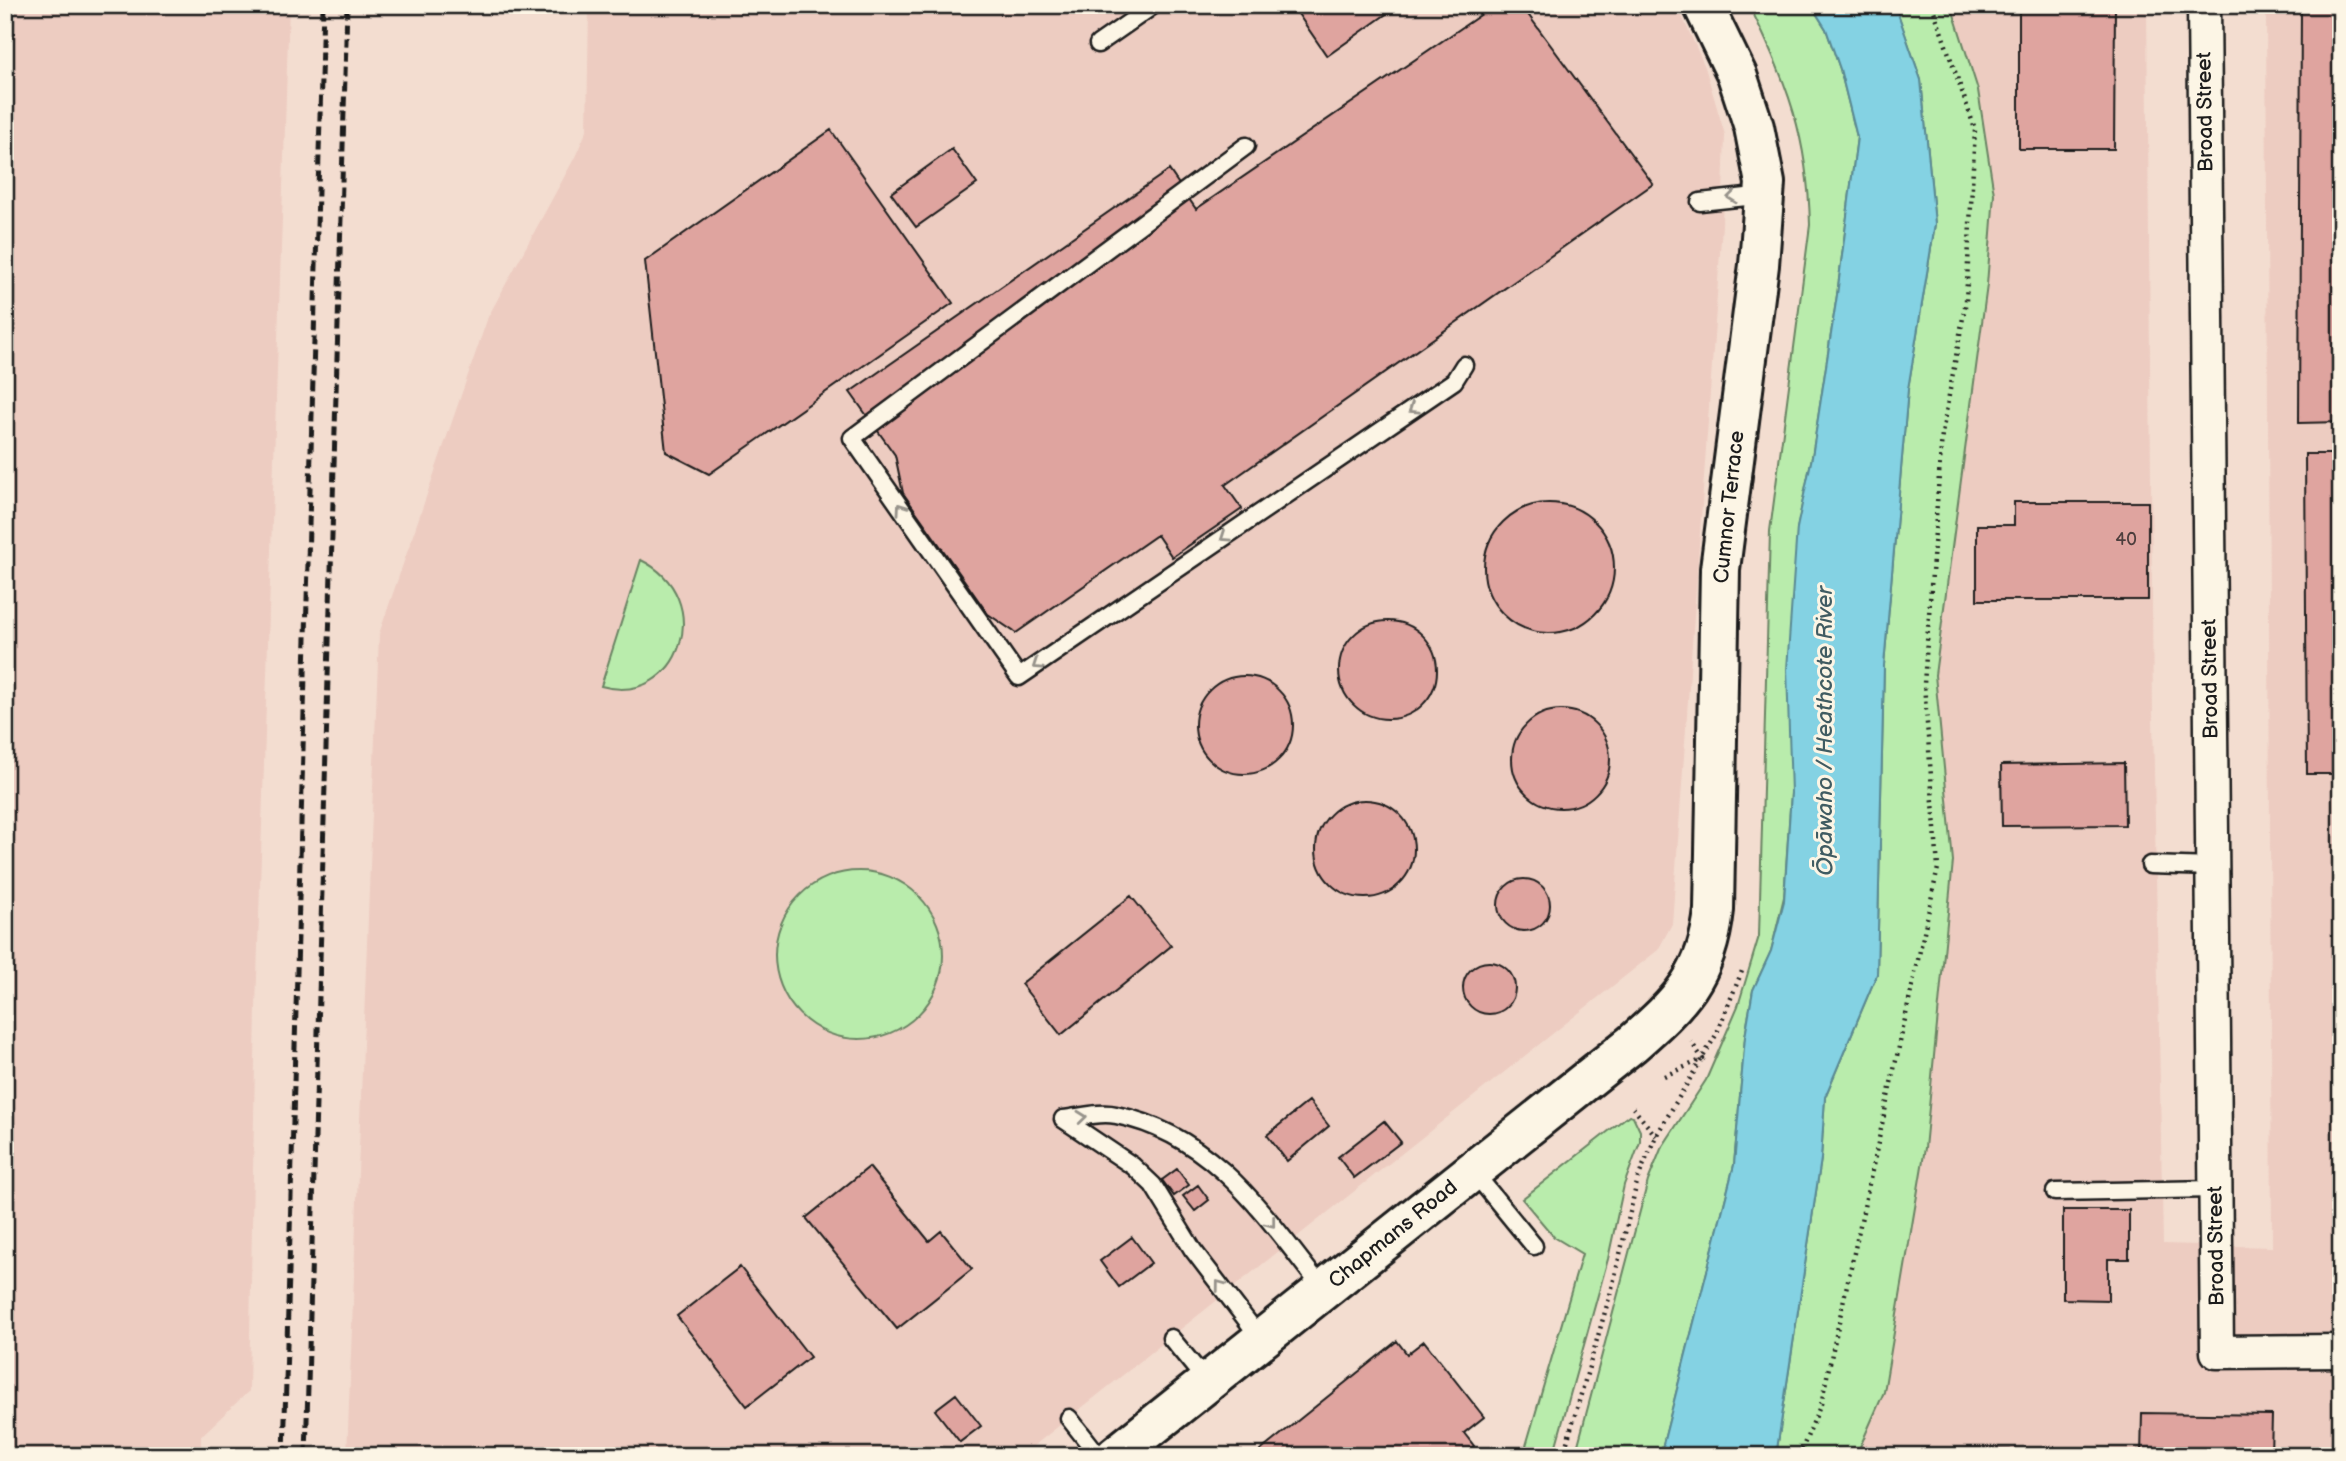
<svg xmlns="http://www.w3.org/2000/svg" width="2346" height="1461" font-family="'Balsamiq Sans',sans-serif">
  <rect width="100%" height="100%" fill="#f3ddd0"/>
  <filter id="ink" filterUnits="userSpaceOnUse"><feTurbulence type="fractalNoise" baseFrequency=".0143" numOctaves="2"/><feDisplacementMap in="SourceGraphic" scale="14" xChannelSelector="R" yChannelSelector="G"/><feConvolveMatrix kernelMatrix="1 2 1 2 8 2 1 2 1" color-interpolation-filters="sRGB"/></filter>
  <g filter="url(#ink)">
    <path fill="#edccc1" d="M5 5H289L256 1007 249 1391 201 1436V1456H5Z
      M589 5H1677L1705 67 1725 135 1722 225 1672 924 1658 950 1021 1456H347L379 634 488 317 575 157 587 130Z
      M1951 5H2147L2153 717 2163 1244 2272 1247 2266 5H2341V1456H1856L1884 1392 1925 1148 1953 861 1935 675 1987 285 1994 194 1978 90Z"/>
    <path fill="#b9ecac" stroke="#6a8464" stroke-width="2" d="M1749 5H1811L1826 29 1840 69 1857 137 1837 295 1812 457 1797 529 1791 793 1784 897 1771 951 1753 990 1745 1037 1734 1165 1660 1456H1575L1648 1181 1661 1149 1706 1080 1738 1006 1759 936 1770 531 1810 225C1808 138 1788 83 1749 5Z
      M1895 5H1951L1978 90 1994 194 1987 285 1935 675 1953 861 1925 1148 1884 1392 1856 1456H1776L1821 1159 1825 1097 1877 974 1884 665 1908 389 1935 224 1921 80Z
      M641 560C717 597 681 708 601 686Z
      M775 955a84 84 0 1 1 168 0a84 84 0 1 1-168 0Z
      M1629 1115 1633 1116 1640 1131V1142L1624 1185 1608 1259 1553 1456H1523L1582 1254 1554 1237 1522 1199Z"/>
    <path fill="#84d2e3" stroke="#5a8993" stroke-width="2" d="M1811 5H1895L1921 80 1935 224 1908 389 1884 665 1877 974 1825 1097 1821 1159 1776 1456H1660L1734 1165 1745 1037 1753 990 1771 951 1784 901 1791 793 1787 669 1797 528 1812 457 1837 295 1857 137 1840 69 1826 29Z"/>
    <path fill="#dfa49f" stroke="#1c1c1c" stroke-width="2" d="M1292 5H1399L1327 56Z
      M1495 5H1521L1653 184 1225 485 1242 509 1172 557 1157 535 1016 633 988 614 903 493 895 455 850 392 1169 170 1196 209Z
      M2019 5H2115L2114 149H2019Z
      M2301 5H2341V422L2299 423Z
      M831 130 953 303 709 474 666 452 645 261Z
      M952 149 977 184 916 227 891 193Z
      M2305 454H2341V774H2307Z
      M2014 502H2148V600H1977V525H2014Z
      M1484 568a65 65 0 1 1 130 0a65 65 0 1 1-130 0Z
      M1339 670a49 49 0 1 1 98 0a49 49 0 1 1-98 0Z
      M1195 725a49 49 0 1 1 98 0a49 49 0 1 1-98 0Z
      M1512 759a49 49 0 1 1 98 0a49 49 0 1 1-98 0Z
      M2124 763 2125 825 2002 826 2001 765Z
      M1316 849a49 49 0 1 1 98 0a49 49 0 1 1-98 0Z
      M1498 905a26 26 0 1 1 52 0a26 26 0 1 1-52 0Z
      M1131 896 1171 946 1061 1035 1021 984Z
      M1463 988a26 26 0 1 1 52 0a26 26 0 1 1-52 0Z
      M1309 1101 1329 1126 1287 1161 1267 1135Z
      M1384 1121 1401 1142 1354 1178 1338 1157Z
      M869 1167 929 1241 941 1231 972 1269 897 1329 806 1218Z
      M1177 1169 1189 1185 1174 1196 1162 1180Z
      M1198 1185 1209 1200 1195 1211 1183 1196Z
      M2063 1210H2129V1259H2108V1300L2063 1299Z
      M1132 1237 1151 1263 1119 1287 1100 1261Z
      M740 1267 810 1357 747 1406 677 1316Z
      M1397 1341 1407 1354 1424 1341 1484 1417 1464 1433 1474 1446 1463 1456H1254Z
      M956 1394 981 1426 960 1442 935 1410Z
      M2142 1413 2272 1415 2271 1456H2141Z
      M1921 1449 2010 1450V1456H1921Z"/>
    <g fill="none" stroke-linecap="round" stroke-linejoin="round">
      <defs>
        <path id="service" d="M1098 44 1154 5
          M1246 146 852 438 1019 677 1454 381 1464 365
          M1700 202 1765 195
          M2150 865 2212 867
          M1472 1170 1534 1246
          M2055 1192 2215 1189
          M1171 1338 1207 1382
          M1261 1339 1193 1250 1153 1185 1133 1166 1063 1119C1078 1118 1100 1111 1116 1115 1213 1134 1266 1217 1323 1289
          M1069 1418 1099 1456"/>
        <path id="minor" d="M2204 5 2217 1352 2341 1351"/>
        <path id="tertiary" d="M1115 1456 1632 1044C1680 1002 1707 976 1714 910L1720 569 1759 265 1765 183 1754 127 1737 75 1703 5"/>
      </defs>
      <use href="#service" stroke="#1c1c1c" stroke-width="21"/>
      <use href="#minor" stroke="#1c1c1c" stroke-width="37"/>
      <use href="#tertiary" stroke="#1c1c1c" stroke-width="44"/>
      <path stroke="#1c1c1c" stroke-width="4.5" stroke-dasharray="2 5" stroke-linecap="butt" d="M1664 1076 1703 1059 1691 1042
        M1633 1108 1656 1136
        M1563 1456 1612 1288 1638 1178 1656 1136 1716 1035 1742 971
        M1799 1456 1821 1404 1938 868 1924 684 1942 434 1966 301 1975 129 1932 5"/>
      <use href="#service" stroke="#fcf5e5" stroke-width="16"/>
      <use href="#minor" stroke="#fcf5e5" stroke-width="32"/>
      <use href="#tertiary" stroke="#fcf5e5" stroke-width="38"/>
      <path stroke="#1c1c1c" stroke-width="5" stroke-dasharray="10 5" stroke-linecap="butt" d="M284 1456 323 5
        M306 1456 347 5"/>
    </g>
    <defs><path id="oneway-chevron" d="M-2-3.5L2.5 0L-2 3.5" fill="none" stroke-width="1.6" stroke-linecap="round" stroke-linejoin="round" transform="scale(1.75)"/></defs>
    <g stroke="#97938b">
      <use href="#oneway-chevron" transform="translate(1732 197) rotate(174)"/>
      <use href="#oneway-chevron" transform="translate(1413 409) rotate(146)"/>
      <use href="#oneway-chevron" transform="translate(901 508) rotate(-125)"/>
      <use href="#oneway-chevron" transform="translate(1225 537) rotate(146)"/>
      <use href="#oneway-chevron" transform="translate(1037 665) rotate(146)"/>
      <use href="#oneway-chevron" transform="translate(1082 1117) rotate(-6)"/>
      <use href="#oneway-chevron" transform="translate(1271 1223) rotate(52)"/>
      <use href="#oneway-chevron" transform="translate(1220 1285) rotate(-127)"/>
    </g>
  </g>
  <g text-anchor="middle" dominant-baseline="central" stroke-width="6" stroke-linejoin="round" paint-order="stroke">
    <g font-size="18" fill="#4d3e3d">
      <text x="2126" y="539">40</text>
    </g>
    <g font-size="21" fill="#1c1c1c" stroke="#fcf5e5">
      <text transform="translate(2205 112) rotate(-91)">Broad Street</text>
      <text transform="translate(1729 507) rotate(-84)">Cumnor Terrace</text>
      <text transform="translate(2210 679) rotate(-91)">Broad Street</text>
      <text transform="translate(1393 1234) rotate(-39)">Chapmans Road</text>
      <text transform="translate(2216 1246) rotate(-91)">Broad Street</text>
    </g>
    <g font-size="23" font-style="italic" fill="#405c62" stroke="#fcf5e5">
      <text transform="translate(1825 731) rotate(-90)">Ōpāwaho / Heathcote River</text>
    </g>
  </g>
  <rect width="2346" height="1461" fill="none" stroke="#fcf5e5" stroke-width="28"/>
  <rect x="14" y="14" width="2318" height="1433" fill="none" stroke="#1c1c1c" stroke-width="2.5" filter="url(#ink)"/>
</svg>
